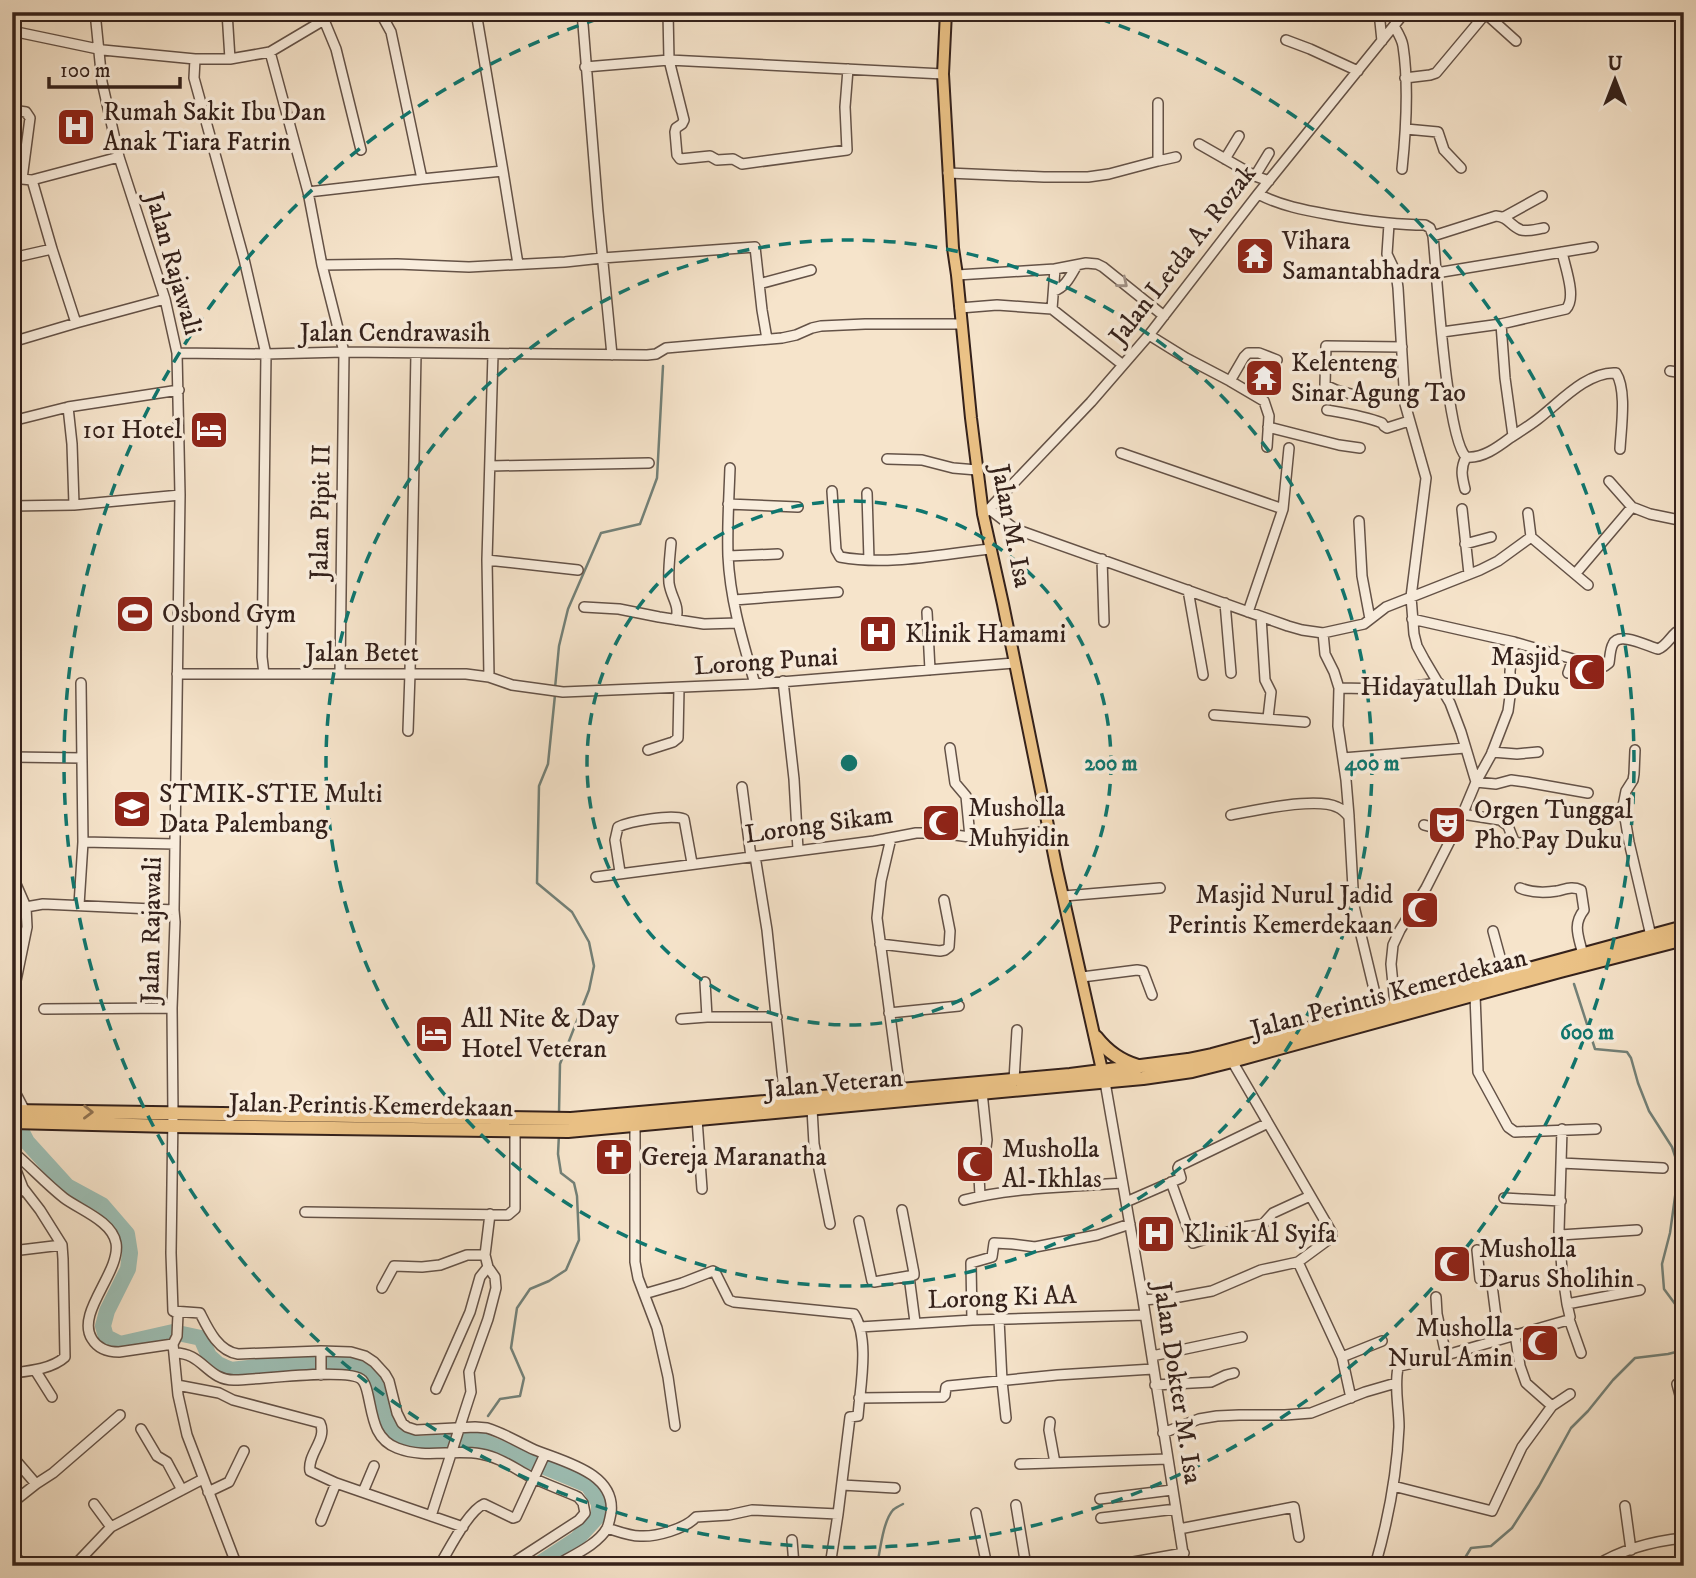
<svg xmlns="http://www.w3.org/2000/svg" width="1696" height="1578" font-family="'IM FELL DW Pica',serif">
  <rect width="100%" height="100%" fill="#f6e4cb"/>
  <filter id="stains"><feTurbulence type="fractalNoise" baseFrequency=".00286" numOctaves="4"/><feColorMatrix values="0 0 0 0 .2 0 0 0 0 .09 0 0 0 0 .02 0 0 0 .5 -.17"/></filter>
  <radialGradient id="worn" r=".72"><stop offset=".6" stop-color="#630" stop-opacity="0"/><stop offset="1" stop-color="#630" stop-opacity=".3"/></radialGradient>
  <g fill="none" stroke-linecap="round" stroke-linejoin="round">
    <path stroke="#738077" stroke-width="2.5" d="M555 688 559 646 568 609 601 533 640 524 657 478 663 366
      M555 695 548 764 539 786 537 883 572 912 589 942 594 966 589 990 560 1064 559 1113
      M1574 984 1595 1049 1627 1052 1631 1058 1638 1083 1649 1111 1672 1147 1679 1168 1670 1233 1662 1264 1664 1289 1684 1316
      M488 1416 500 1399 520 1396 524 1378 511 1348 517 1308 530 1289 549 1281 566 1270 579 1240 577 1196 574 1183 561 1173 558 1154 559 1134
      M480 1440 482 1432
      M877 1566C880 1551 883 1521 893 1510 895 1508 901 1505 903 1504
      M1460 1566 1471 1548 1491 1546 1512 1528 1539 1486 1571 1428 1588 1411 1613 1380 1635 1358 1668 1354 1684 1350"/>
    <path stroke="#9dbfb5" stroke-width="16" d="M12 910 16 927 12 943
      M12 1113 27 1142 67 1186 102 1205 127 1234 130 1253 128 1269 107 1311 103 1326 106 1337 120 1344 173 1332 201 1338 209 1356 218 1364 231 1370 273 1365 349 1363 366 1370 378 1382 388 1426 399 1438 419 1444 480 1440 588 1485 599 1503V1515L577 1539 536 1566"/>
    <defs>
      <path id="minor" d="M95 12 102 82 119 157 165 299 177 353 180 495 174 910 175 922 172 1008 173 1114 171 1253 173 1311 178 1314 177 1336 173 1344 178 1395 187 1435 237 1566
        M227 12 230 59
        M582 12 598 211 612 355
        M668 12 669 60 684 120 682 124 676 128 675 132 677 155 680 159 710 156 717 160 733 159 742 164 847 150 845 107 848 69
        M1379 12 1382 41
        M1486 14 1516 41
        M324 20 336 49 361 150
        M1394 26C1398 33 1402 39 1403 46 1409 85 1406 131 1402 169
        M12 31 98 49
        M1286 40 1310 49 1358 71
        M103 50 195 59H230L270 52 324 20 332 12
        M270 52 308 192 322 265 344 352 340 673
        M195 59 194 78 244 259 266 354 262 657 264 674
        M585 67 669 60 943 74
        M1405 78 1430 75 1436 73 1487 12
        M12 110 26 112 30 118 22 179
        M1406 129 1438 132 1444 150 1461 168
        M1199 144 1255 176 1269 181
        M1225 159 1239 136
        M1158 161 1176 157
        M503 171 518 264
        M948 173 1044 177H1088L1109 174 1158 161V103
        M1255 176 1269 153
        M12 178 32 180 119 157
        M422 179 503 171 476 12
        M32 180 52 249
        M308 192 422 179 391 32 380 12
        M1258 194C1283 207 1310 211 1337 216 1367 221 1395 225 1425 225L1430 228 1433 236C1437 274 1446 437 1466 457
        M1504 217 1542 196
        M1389 224 1387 254 1396 273 1398 288 1405 404 1426 478 1411 597 1414 634 1417 646 1424 659 1450 703 1461 732 1476 782 1458 825 1426 888 1400 930 1393 945 1391 964 1395 1005
        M1433 236 1496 216C1509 217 1510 226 1521 230 1527 232 1537 229 1544 228
        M12 258 52 249 76 323
        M322 265 397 264 469 267 565 262 602 258 755 247 762 310 767 339
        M1436 273 1593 247
        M957 275 1055 269
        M759 284 811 270
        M1054 291C1066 287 1071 275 1077 265
        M960 308 997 305 1052 309 1123 365
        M1052 309 1055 269 1086 263 1097 264 1103 267 1164 316
        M1501 324 1505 378 1513 436
        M1442 332 1501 324 1566 309C1577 298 1565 267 1562 252
        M1149 335 1186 358 1230 381 1264 401 1269 416 1267 447
        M12 342 76 323 165 299
        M177 353 266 354 344 352 647 355 656 354 666 348 782 338 796 335 812 328 821 326 865 324H961
        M1670 371 1684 373
        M1230 381 1244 357 1248 353H1259L1277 360
        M1373 395 1404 396
        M1362 397 1336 390 1325 385 1326 346 1402 347
        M68 407 72 444 74 505
        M1327 410C1345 413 1365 416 1382 423L1384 426 1387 428 1409 421
        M12 421 68 407 179 390
        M1268 427 1339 445 1360 448
        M1121 453 1283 509 1248 612
        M1466 457C1482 459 1498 447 1510 438 1519 432 1529 426 1538 419 1559 403 1587 371 1616 373 1627 390 1621 428 1620 449
        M887 459 922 460 953 468 977 470
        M490 466 649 463
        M730 468C729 497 727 527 728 556 730 600 743 642 755 684
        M1609 481 1632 507 1650 514 1684 521
        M1465 489C1462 477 1460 469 1466 457
        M832 491 836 550 840 557C889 566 941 554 990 549
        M867 493 869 560
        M728 504 798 507
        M12 506 74 505 180 495
        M989 509 1015 529 1288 626 1302 630 1323 633 1364 624 1386 607 1480 570 1498 561 1531 537 1528 513
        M1283 509 1289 448
        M1462 509 1469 574
        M983 514 989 509 1091 402 1149 335 1258 194 1405 12
        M1359 521 1362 576 1370 619
        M1531 537 1588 585
        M671 543C670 556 668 569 669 583 671 598 680 604 676 620
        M1465 544 1491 537
        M728 556 778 554
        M1102 559 1104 622
        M487 560 578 570
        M1576 573 1632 507
        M1188 590 1203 675
        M734 600 838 592
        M1225 603 1231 673
        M584 607 619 609 659 617 704 624 738 623
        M927 612 930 670
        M1261 617 1265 680 1271 692 1268 718
        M1412 619 1514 642 1573 659 1568 673
        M1323 633 1325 654 1334 672 1339 688 1338 726 1346 780 1349 816
        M1514 642 1510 671V696L1508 711 1491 755 1476 782 1496 784 1511 780 1526 782 1588 793
        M1573 659 1605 666 1609 663C1610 657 1610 649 1613 644 1619 631 1647 646 1658 649 1669 645 1672 631 1684 628
        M177 674H466L489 677 512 685 563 692 755 684 1014 663
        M489 677 487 560 493 354
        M783 681 794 779 798 850
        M81 683 83 842
        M1339 688 1388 689 1439 683
        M1214 715 1305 722
        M408 731 410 673 416 353
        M950 748 955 783 966 796 970 837
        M648 750 673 742 678 738 679 688
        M1635 750 1634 774 1633 780 1626 791 1623 806 1629 842 1651 936
        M1492 752 1517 754 1538 752
        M12 757 82 758
        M1343 758 1465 748
        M742 787 751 857
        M1462 814 1500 820 1508 826 1514 841 1518 843 1535 842
        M1231 815C1255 810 1316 797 1337 807 1342 809 1346 813 1349 817L1354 906 1379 1010
        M1424 825 1454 833
        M891 838 881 881 877 918 900 1090
        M755 856 767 930 785 1100
        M620 872 615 840 618 827C630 821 672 814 684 819L692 863
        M12 875 26 907 27 927 12 1000
        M596 877 874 841 916 833H940L970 837H998L1049 831
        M1520 888C1532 893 1544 893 1557 891 1566 889 1572 886 1581 890L1584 910C1572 925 1579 937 1583 955
        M1064 896 1160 888
        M79 905 83 842 175 844
        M26 907 43 904 174 910
        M1493 931 1505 975
        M880 944 940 951 945 950 949 947 950 931 944 900
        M1082 977 1137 970 1143 971 1152 995
        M705 982 707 1017
        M1475 995 1478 1072 1508 1127 1515 1132 1596 1129
        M44 1009 172 1008
        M889 1013 959 1006
        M681 1019 707 1017H777
        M1014 1080 1017 1030
        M12 1082 15 1092 25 1111
        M1105 1082 1142 1294 1185 1566
        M812 1109 814 1144 830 1224
        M697 1119 702 1189
        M635 1125V1262L638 1278 657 1328 668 1377 675 1426
        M1562 1129 1559 1231 1562 1270 1567 1304 1640 1290
        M12 1151C30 1166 46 1184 64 1198 80 1210 112 1221 116 1243 121 1272 75 1313 92 1339 98 1349 108 1352 119 1352L173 1344
        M12 1160 23 1188 40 1210 62 1245 63 1259 65 1357C52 1369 29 1371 12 1373
        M1561 1163 1663 1168
        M1171 1182 1193 1243 1244 1227 1263 1224 1273 1213 1310 1196
        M980 1196 979 1176 985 1155 987 1140 982 1092
        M1504 1198 1561 1201
        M12 1200 23 1188
        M964 1200C1015 1187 1070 1187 1122 1183
        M1126 1202 1181 1178 1178 1168 1179 1166 1268 1123
        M902 1210 914 1273V1275L909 1276
        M305 1212 508 1215 515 1209V1131
        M859 1221 872 1281 874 1282 909 1276 915 1322
        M1560 1235 1637 1230
        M1477 1250 1480 1279 1490 1281 1492 1285 1499 1339
        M12 1251 62 1245
        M1298 1262 1342 1357 1351 1398
        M382 1288 394 1266 422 1267 440 1265 467 1255H485
        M644 1294 682 1283 713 1271 715 1272 729 1300 734 1302 854 1314C870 1339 860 1388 858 1416L850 1417 838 1514 830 1566
        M1436 1297 1437 1314 1446 1355
        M1143 1300 1179 1297 1212 1291 1261 1270 1298 1262 1332 1237V1233L1232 1061
        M173 1311 200 1313C208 1329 218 1351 238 1354L321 1351 351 1352 365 1356 374 1362 385 1374 389 1381 397 1413 402 1423 407 1427 416 1430 475 1427 487 1428C504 1433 519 1443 535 1450 564 1462 616 1473 611 1513 610 1518 609 1524 607 1528 598 1545 571 1556 555 1566
        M999 1319 1002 1381 1006 1418
        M1569 1319 1581 1353
        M972 1320 971 1263 992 1257 994 1243 1012 1244 1035 1247 1097 1235 1130 1224
        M860 1327 972 1320 1145 1315
        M1515 1334 1520 1366 1526 1383 1552 1406
        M174 1353C203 1352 207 1381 235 1380 257 1380 350 1367 362 1380 366 1384 367 1391 368 1395 373 1417 374 1439 397 1448 425 1459 452 1449 481 1454 499 1457 514 1468 529 1476 545 1484 562 1490 578 1497L583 1503 585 1513 579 1520 508 1566
        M1152 1356 1242 1337
        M1342 1357 1382 1341
        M35 1370 52 1397
        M321 1375V1351
        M1677 1384 1684 1410
        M177 1385 219 1393 233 1400 320 1423C328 1439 307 1454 310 1471L336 1483 463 1527
        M1155 1385 1211 1382 1226 1375 1234 1373
        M436 1389 470 1312 480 1277 488 1267
        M859 1398 943 1397 945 1395 946 1387 948 1386 1057 1375 1153 1369
        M1050 1422 1049 1430 1055 1463
        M141 1429 157 1456 167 1462 182 1490
        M1163 1433 1199 1419 1217 1416 1239 1415H1285L1311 1413 1365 1392 1396 1383
        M12 1456 36 1484
        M1020 1464 1168 1459
        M842 1485 895 1488
        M1393 1486 1492 1511 1522 1447 1552 1406 1570 1394
        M208 1492 229 1482 244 1451
        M363 1492 374 1466
        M1100 1499 1172 1490
        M12 1503 36 1484 53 1473 120 1415
        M94 1504 111 1527
        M1016 1505 1026 1566
        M1625 1506 1631 1550
        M976 1513 987 1566
        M431 1516 471 1392 469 1372 488 1319 496 1288 495 1277 488 1267 485 1255 490 1214
        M1101 1518 1176 1509
        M321 1521 336 1483
        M607 1528C617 1531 629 1536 640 1536 656 1537 685 1529 696 1517L729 1515 752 1510 838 1514
        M1179 1529 1294 1507 1299 1537
        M792 1540 794 1565 830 1562
        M12 1554 25 1566
        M74 1566 111 1527 203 1479
        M439 1566C449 1550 468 1511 484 1504L513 1518 516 1517 545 1454
        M1111 1566 1184 1553
        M1375 1566C1388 1521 1397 1474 1399 1427 1399 1407 1394 1387 1398 1368L1400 1366 1436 1358 1568 1320 1570 1317 1567 1304
        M1595 1566C1621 1550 1653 1541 1684 1538"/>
      <path id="major" d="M946 12 943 74 953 248 957 275 971 418 983 514 1003 604 1057 870 1104 1079"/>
      <path id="highway" d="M1096 1037C1107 1051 1120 1061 1138 1066
        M12 1111 571 1119 1070 1075 1188 1060 1212 1055 1684 927
        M12 1122 173 1126 568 1131 1143 1078 1192 1071 1232 1061 1560 971 1684 939"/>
    </defs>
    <use href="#minor" stroke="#645247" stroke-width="12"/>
    <use href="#major" stroke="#34211b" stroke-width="14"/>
    <use href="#highway" stroke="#34211b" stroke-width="16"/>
    <use href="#minor" stroke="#f9eddd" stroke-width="9"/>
    <use href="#major" stroke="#ebc286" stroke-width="10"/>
    <use href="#highway" stroke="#ebc286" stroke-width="12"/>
  </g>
  <defs><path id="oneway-chevron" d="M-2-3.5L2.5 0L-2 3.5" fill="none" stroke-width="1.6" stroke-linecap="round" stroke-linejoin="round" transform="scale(1.75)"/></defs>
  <use stroke="#a09186" href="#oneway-chevron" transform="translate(1123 283) rotate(39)"/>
  <use stroke="#907250" href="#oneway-chevron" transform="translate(88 1112) rotate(1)"/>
  <g fill="none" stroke="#0f766e" stroke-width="3.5" stroke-dasharray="12 9">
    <circle cx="849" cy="763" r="262"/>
    <circle cx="849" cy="763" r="523"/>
    <path d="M1079 12A785 785 0 1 1 619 12"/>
  </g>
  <defs>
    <symbol id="hospital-square" viewBox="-11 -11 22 22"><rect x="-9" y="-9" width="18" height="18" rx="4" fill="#8f2418" stroke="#f9eddd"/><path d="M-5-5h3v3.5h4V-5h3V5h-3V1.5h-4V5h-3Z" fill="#fff"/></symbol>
    <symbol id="temple-square" viewBox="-11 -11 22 22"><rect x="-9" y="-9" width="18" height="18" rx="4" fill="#8f2418" stroke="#f9eddd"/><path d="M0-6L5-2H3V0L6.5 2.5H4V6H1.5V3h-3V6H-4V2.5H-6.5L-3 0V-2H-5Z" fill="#fff"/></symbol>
    <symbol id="hotel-square" viewBox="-11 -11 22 22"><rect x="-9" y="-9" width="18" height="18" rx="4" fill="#8f2418" stroke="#f9eddd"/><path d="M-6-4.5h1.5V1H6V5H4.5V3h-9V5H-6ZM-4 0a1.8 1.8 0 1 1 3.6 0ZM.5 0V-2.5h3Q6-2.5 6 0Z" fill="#fff"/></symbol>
    <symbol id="stadium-square" viewBox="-11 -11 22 22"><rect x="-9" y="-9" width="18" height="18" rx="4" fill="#8f2418" stroke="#f9eddd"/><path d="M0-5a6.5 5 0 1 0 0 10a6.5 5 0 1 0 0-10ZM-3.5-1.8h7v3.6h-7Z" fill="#fff"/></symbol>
    <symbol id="mosque-square" viewBox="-11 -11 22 22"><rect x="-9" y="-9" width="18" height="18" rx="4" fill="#8f2418" stroke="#f9eddd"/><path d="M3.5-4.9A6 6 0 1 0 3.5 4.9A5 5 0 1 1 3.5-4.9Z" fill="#fff"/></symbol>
    <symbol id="university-square" viewBox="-11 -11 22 22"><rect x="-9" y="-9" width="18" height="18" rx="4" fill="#8f2418" stroke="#f9eddd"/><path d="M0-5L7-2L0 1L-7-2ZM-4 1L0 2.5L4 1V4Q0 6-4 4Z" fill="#fff"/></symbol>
    <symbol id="theatre-square" viewBox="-11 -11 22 22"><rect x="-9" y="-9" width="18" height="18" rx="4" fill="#8f2418" stroke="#f9eddd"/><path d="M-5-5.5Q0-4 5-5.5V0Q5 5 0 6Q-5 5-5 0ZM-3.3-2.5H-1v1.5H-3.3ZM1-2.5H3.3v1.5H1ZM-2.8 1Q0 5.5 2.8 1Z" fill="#fff"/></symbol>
    <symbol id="church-square" viewBox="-11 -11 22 22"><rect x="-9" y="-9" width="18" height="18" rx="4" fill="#8f2418" stroke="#f9eddd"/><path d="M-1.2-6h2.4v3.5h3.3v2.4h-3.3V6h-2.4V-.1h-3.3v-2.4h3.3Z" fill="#fff"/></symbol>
  </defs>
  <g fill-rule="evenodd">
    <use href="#hospital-square" x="54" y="105" width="44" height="44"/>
    <use href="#temple-square" x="1233" y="234" width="44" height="44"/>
    <use href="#temple-square" x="1242" y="356" width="44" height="44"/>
    <use href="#hotel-square" x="187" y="408" width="44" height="44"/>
    <use href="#stadium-square" x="113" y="592" width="44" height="44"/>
    <use href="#hospital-square" x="856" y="612" width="44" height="44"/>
    <use href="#mosque-square" x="1565" y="650" width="44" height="44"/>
    <use href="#university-square" x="110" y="787" width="44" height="44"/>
    <use href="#mosque-square" x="919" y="801" width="44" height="44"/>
    <use href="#theatre-square" x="1425" y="803" width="44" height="44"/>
    <use href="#mosque-square" x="1398" y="888" width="44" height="44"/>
    <use href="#hotel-square" x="412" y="1012" width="44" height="44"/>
    <use href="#church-square" x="592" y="1135" width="44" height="44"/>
    <use href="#mosque-square" x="953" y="1142" width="44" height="44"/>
    <use href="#hospital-square" x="1134" y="1212" width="44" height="44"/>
    <use href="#mosque-square" x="1430" y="1242" width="44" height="44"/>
    <use href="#mosque-square" x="1518" y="1321" width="44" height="44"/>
  </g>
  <g text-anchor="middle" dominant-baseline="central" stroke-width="7" stroke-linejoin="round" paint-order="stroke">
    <g font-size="26" fill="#34211b" stroke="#f9eddd" text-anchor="start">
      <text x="103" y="112">Rumah Sakit Ibu Dan<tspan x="103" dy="30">Anak Tiara Fatrin</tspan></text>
      <text x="1282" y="241">Vihara<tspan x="1282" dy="30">Samantabhadra</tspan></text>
      <text x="1291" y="363">Kelenteng<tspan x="1291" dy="30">Sinar Agung Tao</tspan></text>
      <text x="182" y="430" text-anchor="end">101 Hotel</text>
      <text x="162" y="614">Osbond Gym</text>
      <text x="905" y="634">Klinik Hamami</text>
      <text x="1560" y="657" text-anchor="end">Masjid<tspan x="1560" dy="30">Hidayatullah Duku</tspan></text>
      <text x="159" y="794">STMIK-STIE Multi<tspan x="159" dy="30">Data Palembang</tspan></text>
      <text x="968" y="808">Musholla<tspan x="968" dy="30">Muhyidin</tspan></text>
      <text x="1474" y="810">Orgen Tunggal<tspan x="1474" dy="30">Pho Pay Duku</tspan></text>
      <text x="1393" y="895" text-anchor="end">Masjid Nurul Jadid<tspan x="1393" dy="30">Perintis Kemerdekaan</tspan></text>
      <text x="461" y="1019">All Nite &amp; Day<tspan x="461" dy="30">Hotel Veteran</tspan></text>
      <text x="1002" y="1149">Musholla<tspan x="1002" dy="30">Al-Ikhlas</tspan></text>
      <text x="641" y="1157">Gereja Maranatha</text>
      <text x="1183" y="1234">Klinik Al Syifa</text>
      <text x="1479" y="1249">Musholla<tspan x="1479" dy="30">Darus Sholihin</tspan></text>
      <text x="1513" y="1328" text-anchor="end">Musholla<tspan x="1513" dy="30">Nurul Amin</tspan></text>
    </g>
    <g font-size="26" fill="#34211b" stroke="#f9eddd">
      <text transform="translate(1183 255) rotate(-52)">Jalan Letda A. Rozak</text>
      <text transform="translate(173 264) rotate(74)">Jalan Rajawali</text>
      <text x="395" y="333">Jalan Cendrawasih</text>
      <text transform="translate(321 512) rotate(-89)">Jalan Pipit II</text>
      <text transform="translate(1011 526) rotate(79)">Jalan M. Isa</text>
      <text x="362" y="653">Jalan Betet</text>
      <text transform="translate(766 662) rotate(-4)">Lorong Punai</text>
      <text transform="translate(819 825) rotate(-8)">Lorong Sikam</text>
      <text transform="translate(152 930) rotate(-89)">Jalan Rajawali</text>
      <text transform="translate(1389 994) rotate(-15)">Jalan Perintis Kemerdekaan</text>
      <text transform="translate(834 1084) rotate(-5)">Jalan Veteran</text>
      <text transform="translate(371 1106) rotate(1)">Jalan Perintis Kemerdekaan</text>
      <text transform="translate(1002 1298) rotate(-2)">Lorong Ki AA</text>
      <text transform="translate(1177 1383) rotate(81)">Jalan Dokter M. Isa</text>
    </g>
  </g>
  <circle cx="849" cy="763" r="10" fill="#0f766e" stroke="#f9eddd" stroke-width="3.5"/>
  <g font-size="21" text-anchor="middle" font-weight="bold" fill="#0f766e" stroke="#f9eddd" stroke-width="7" stroke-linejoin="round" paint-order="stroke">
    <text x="1111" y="770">200 m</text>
    <text x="1372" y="770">400 m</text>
    <text x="1587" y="1039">600 m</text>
  </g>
  <rect width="1696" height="1578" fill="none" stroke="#f6e4cb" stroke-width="42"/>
  <rect x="14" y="14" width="1668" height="1550" fill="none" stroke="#34211b" stroke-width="3.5"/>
  <rect x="21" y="21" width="1654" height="1536" fill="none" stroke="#34211b" stroke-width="2"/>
  <g transform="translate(1615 80)" stroke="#f9eddd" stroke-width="5" paint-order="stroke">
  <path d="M0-5L12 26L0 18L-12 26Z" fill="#34211b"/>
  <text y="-10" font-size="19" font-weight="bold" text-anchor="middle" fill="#34211b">U</text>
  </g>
  <path d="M49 77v10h131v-10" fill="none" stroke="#34211b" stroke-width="3.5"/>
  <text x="60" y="77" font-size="21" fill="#34211b" stroke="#f9eddd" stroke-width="5" paint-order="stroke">100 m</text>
  <rect width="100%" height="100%" filter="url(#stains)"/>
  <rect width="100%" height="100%" fill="url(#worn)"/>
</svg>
